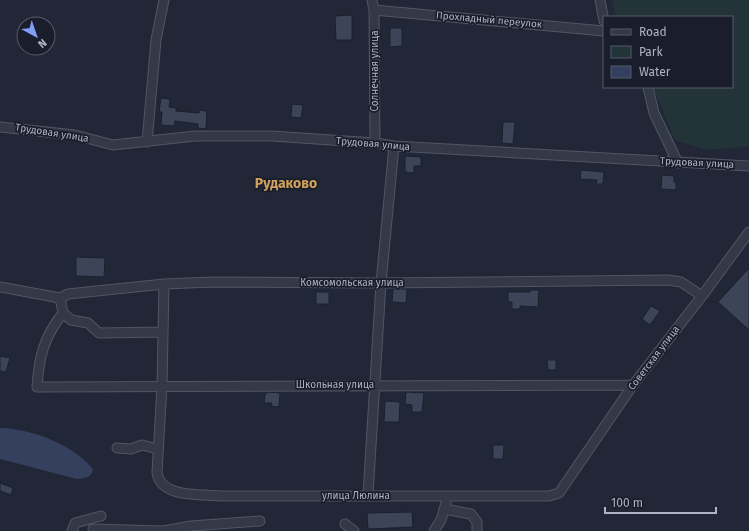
<svg xmlns="http://www.w3.org/2000/svg" width="749" height="531" font-family="'Fira Sans',sans-serif">
  <rect width="100%" height="100%" fill="#212737"/>
  <path fill="#233439" d="M612 0H749V146L707 150 675 140 653 87H732V17H616Z"/>
  <path fill="#35405e" d="M0 428C32 429 72 444 93 469 92 478 85 478 77 479L0 459Z"/>
  <path fill="#3d4457" stroke="#1b202e" d="M352 15V40H336L335 16Z
    M390 28H402V46L390 47Z
    M161 98 170 99 169 107 176 108V111L199 113V110L207 111 206 129 198 128V124L175 121 174 126 161 125 162 112H159Z
    M292 104 303 105 301 118 291 117Z
    M503 122H515L513 144 502 143Z
    M405 156 421 157V166H414V173L405 172Z
    M581 170 604 172 603 184H596L597 180 580 179Z
    M662 175 674 176V182L676 183V190L661 189Z
    M76 257 105 258 104 277 76 276Z
    M749 268V330L718 302Z
    M393 289H407L406 303 392 302Z
    M530 290H539L538 307 520 306V309H512V302H508V292H530Z
    M316 292H329V304H316Z
    M651 306 660 311 650 325 642 319Z
    M0 356 10 358 6 372 0 371Z
    M547 360H556V370H548Z
    M268 392 280 393 279 407 271 406 272 403H264L265 394Z
    M406 392 424 393 422 412H412V405L405 404Z
    M385 401 400 402 399 422H384Z
    M493 445H504L503 459H493Z
    M0 483 13 488 11 495 0 491Z
    M412 512 413 527 368 529 367 513Z"/>
  <g fill="none" stroke-linecap="round" stroke-linejoin="round">
    <defs>
      <path id="minor" d="M372 0 374 10 375 143
        M600 0 604 21
        M374 10 604 31
        M648 87 654 113 678 163
        M0 127 75 135 113 145 195 136H272L375 143 394 146 749 166
        M147 142 156 40 164 0
        M164 284 162 386 157 473C161 498 200 494 220 496H549L559 493 633 385 702 296 749 232
        M0 287 60 298 68 294 164 284 213 282 381 283 668 280 681 282 702 296
        M60 298 63 313C44 337 39 356 37 387L633 385
        M63 313 71 320 88 323 99 333 163 332
        M117 448 131 449 142 445 158 449
        M368 495 381 283 394 146
        M444 509 471 514 477 522V531
        M345 524 354 531
        M93 529 163 531 191 526 260 521
        M72 531 75 523 101 516
        M434 531 441 520 446 503"/>
    </defs>
    <use href="#minor" stroke="#515665" stroke-width="11"/>
    <use href="#minor" stroke="#343947" stroke-width="9"/>
  </g>
  <g text-anchor="middle" dominant-baseline="central" stroke-width="3.5" stroke-linejoin="round" paint-order="stroke">
    <g font-size="10" fill="#aeb3c4" stroke="#1a1e2c">
      <text transform="translate(489 20) rotate(5)">Прохладный переулок</text>
      <text transform="translate(375 71) rotate(-90)">Солнечная улица</text>
      <text transform="translate(52 133) rotate(9)">Трудовая улица</text>
      <text transform="translate(373 144) rotate(5)">Трудовая улица</text>
      <text transform="translate(697 163) rotate(3)">Трудовая улица</text>
      <text x="352" y="283">Комсомольская улица</text>
      <text transform="translate(654 358) rotate(-53)">Советская улица</text>
      <text x="335" y="385">Школьная улица</text>
      <text x="356" y="496">улица Люлина</text>
    </g>
    <g font-size="14" font-weight="bold" fill="#d0a15d" stroke="#1a1e2c">
      <text x="286" y="183">Рудаково</text>
    </g>
  </g>
  <rect x="603" y="16" width="130" height="72" fill="#1a1e2c" stroke="#555a69"/>
  <rect x="611" y="29" width="20" height="6" fill="#343947" stroke="#555a69"/>
  <text x="639" y="36" font-size="12" fill="#aeb3c4">Road</text>
  <rect x="611" y="46" width="20" height="12" fill="#233439" stroke="#555a69"/>
  <text x="639" y="56" font-size="12" fill="#aeb3c4">Park</text>
  <rect x="611" y="66" width="20" height="12" fill="#35405e" stroke="#555a69"/>
  <text x="639" y="76" font-size="12" fill="#aeb3c4">Water</text>
  <g transform="translate(36 36) rotate(140)"><circle r="19" fill="#1a1e2c" stroke="#555a69"/>
  <path d="M0-3L7 15L0 10L-7 15Z" fill="#839df5"/>
  <text y="-6" font-size="11" font-weight="bold" text-anchor="middle" fill="#aeb3c4">N</text>
  </g>
  <path d="M605 507v6h111v-6" fill="none" stroke="#aeb3c4" stroke-width="2"/>
  <text x="611" y="507" font-size="12" fill="#aeb3c4" stroke="#1a1e2c" stroke-width="3" paint-order="stroke">100 m</text>
</svg>
